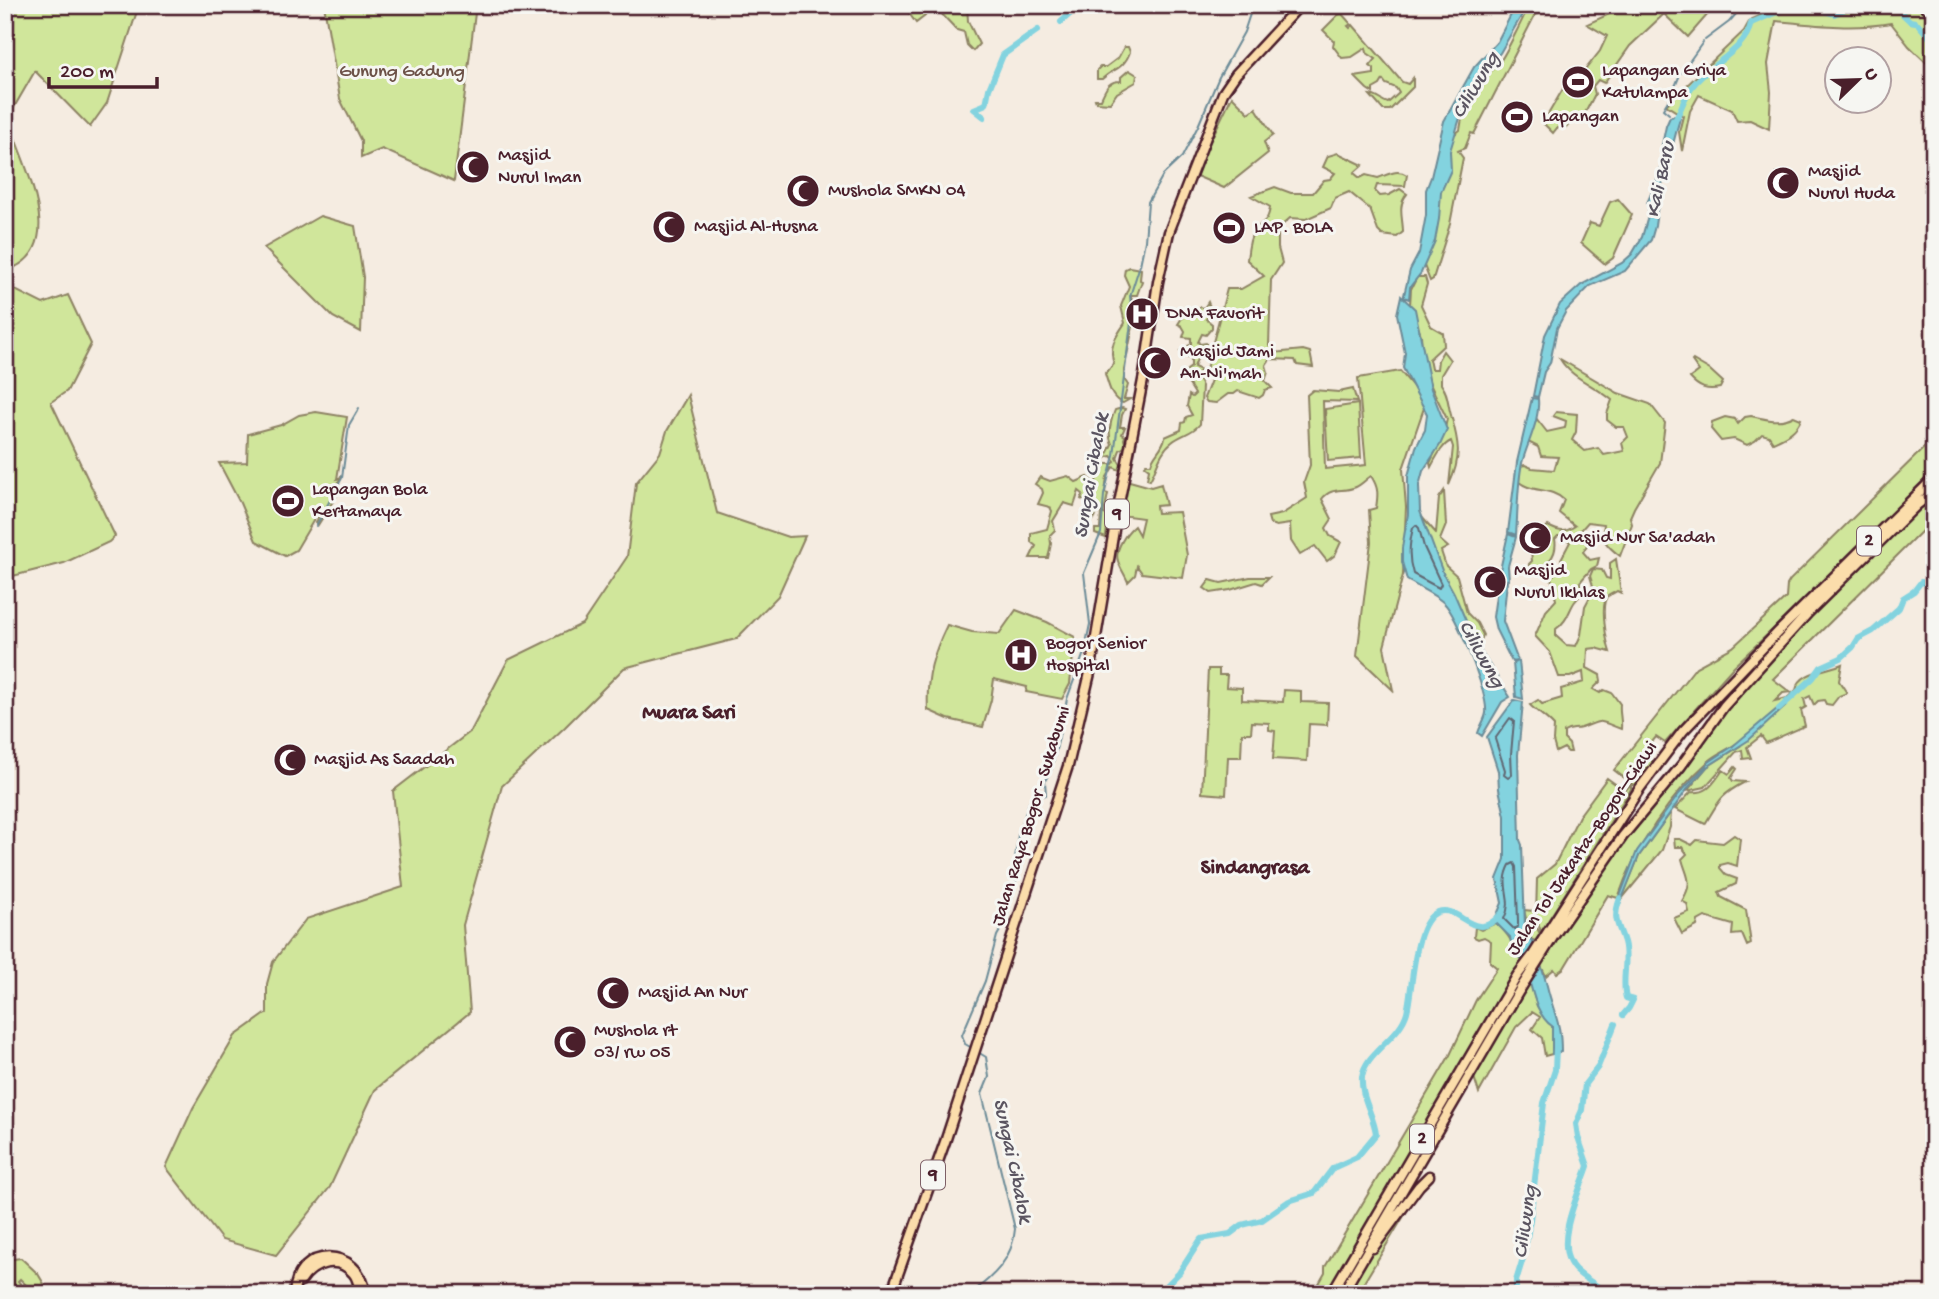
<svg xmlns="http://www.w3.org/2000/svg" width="1939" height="1299" font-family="'Gochi Hand',sans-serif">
  <rect width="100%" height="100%" fill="#f5ece1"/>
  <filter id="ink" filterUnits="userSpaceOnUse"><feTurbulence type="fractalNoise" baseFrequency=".0143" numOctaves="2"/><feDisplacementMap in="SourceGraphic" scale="14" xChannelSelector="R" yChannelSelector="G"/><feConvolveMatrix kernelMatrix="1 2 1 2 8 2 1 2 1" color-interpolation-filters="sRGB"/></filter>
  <g filter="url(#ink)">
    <path fill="#d0e69b" stroke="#8d8263" stroke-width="2" d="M5 5H139L107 103 90 127 35 71 9 116 5 119Z
      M324 5H476L454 181 382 149 361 158V141L340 99Z
      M903 5H967L968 21 979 44 973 51 967 45 964 32 957 30 936 8 929 7 925 16 916 23Z
      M1531 5H1561L1535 15 1474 134 1471 133 1465 148 1458 151 1463 158 1450 224 1433 279 1430 281 1423 263 1450 138 1460 130C1462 119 1463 108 1468 98 1472 91 1479 88 1483 82 1490 72 1491 69 1500 61 1504 57 1526 13 1528 7Z
      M1629 5H1712L1709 13 1688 37 1664 14 1630 46 1604 83 1598 80 1593 86 1595 94 1583 117 1576 114 1567 127 1557 128 1553 133 1543 123 1570 77 1581 75 1600 51 1607 36 1587 24Z
      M1784 5H1920L1934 15V70L1909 46 1891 23C1852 30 1815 25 1776 21L1768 64 1771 92 1769 129 1750 120 1737 121 1732 110 1699 95 1690 111 1682 151 1679 132 1683 116 1666 105 1744 31 1750 20Z
      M1342 14 1351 24 1348 26 1350 28 1353 25 1402 82 1408 84 1413 78V87L1390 110H1383L1370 95C1378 96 1381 101 1388 103L1399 93 1396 88 1386 84 1383 80 1380 85 1373 89V93L1367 89 1355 77 1374 74V69L1370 66 1376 59 1367 53 1366 48 1352 57 1342 58 1333 46 1334 41 1323 30 1338 15Z
      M1124 47H1128L1130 52C1124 69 1114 68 1102 79H1097V70L1100 67H1106L1118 58Z
      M1129 70 1137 75 1136 82 1117 93 1110 103 1096 102 1095 99H1101C1106 88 1108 81 1121 81V77Z
      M1232 96 1249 113 1256 108 1273 135 1264 142 1268 153 1224 188 1194 175Z
      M7 129 14 135C28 176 68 252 5 271Z
      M1338 153 1363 165 1354 173 1360 178 1366 175 1378 178C1387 175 1397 168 1407 175L1405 186 1377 185 1375 191 1380 196 1389 195 1400 189 1407 194C1397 206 1403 218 1403 232L1397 237 1382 235 1378 231 1370 209 1349 192 1335 198 1331 208 1306 219 1290 218 1278 229V248L1282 263 1271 280 1269 346 1273 348V353L1303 350 1310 352 1313 367 1297 365 1295 360 1270 359 1266 365 1268 372 1265 381 1272 388 1265 390 1263 395 1259 398 1238 391 1234 394H1228L1216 403 1207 402 1204 398 1211 380V368L1206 369 1227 289H1241L1264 276 1247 260C1248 251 1249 238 1254 231 1263 220 1268 223 1270 207L1251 196 1275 187 1291 193H1313L1324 180 1330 179 1335 173 1323 167 1328 156Z
      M1618 199 1632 215 1613 258 1605 264 1581 243 1590 223 1599 226 1610 202Z
      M320 216 355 226 363 277 361 332 333 317 264 248Z
      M1129 267 1141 269 1140 280 1142 281 1137 295H1131V297L1136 312 1124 370V379L1128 385 1124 399H1130L1123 403C1111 400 1109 385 1105 374L1114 364C1108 347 1116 336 1125 323L1121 306 1129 286 1124 275 1125 269Z
      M1417 277H1425L1427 284 1421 305 1431 326 1443 333 1444 345 1429 359 1431 369H1437L1438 360 1443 351 1450 360 1441 375V384C1449 395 1447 402 1451 415 1459 443 1462 457 1449 485L1453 447 1451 441C1442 445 1436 458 1431 467L1430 463 1444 433 1447 419 1430 384 1423 361 1421 335 1410 305 1411 289Z
      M5 280 13 289 43 304 68 295 91 344 67 391 51 402 115 536 109 542 64 563 5 578Z
      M1208 302 1212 312 1205 311V314L1208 316 1206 319 1212 324V328L1206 335 1202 334 1198 342 1200 344 1206 343 1209 348 1208 351 1203 349 1198 356 1196 355 1197 359 1194 367 1201 370 1196 376 1202 386 1200 424C1192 434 1181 434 1172 442 1160 451 1157 467 1150 480L1147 479 1149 469 1145 466 1146 464H1151C1154 453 1163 449 1165 437L1181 430 1182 423 1185 422 1186 417 1192 415 1187 406 1189 395 1192 397 1195 394 1188 383 1187 370 1191 367V359L1180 351 1191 344V338L1183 337 1185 331 1182 326 1178 324 1187 310 1196 311 1200 307 1204 308Z
      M1560 359 1618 393 1650 404 1665 423 1660 463 1634 508 1630 517 1632 524 1620 556C1607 546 1601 541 1604 524L1588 522 1581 530 1590 535V540L1583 552 1590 560 1599 558 1597 566 1591 569 1580 582 1583 594C1568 603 1572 618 1556 629V636L1566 645 1576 646 1581 635 1585 606 1592 593 1593 586 1590 576 1593 569 1602 570 1606 578 1610 579V563L1616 559 1621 593 1617 591C1614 593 1611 594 1608 596 1599 603 1607 643 1610 652L1596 648 1588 649 1587 668 1600 675 1601 681 1593 689 1600 693 1604 690 1612 693 1620 704C1619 713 1622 720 1621 729 1596 720 1606 719 1581 728 1574 730 1570 728 1564 732V739L1569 744 1571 752H1568L1564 748 1556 752 1553 741 1554 726C1546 717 1538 713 1530 705L1538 700 1542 704 1562 698 1561 689 1584 682 1583 672 1570 677H1559L1550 652 1535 636 1546 611 1556 600 1551 577 1564 566 1561 559 1570 542 1564 536H1558L1555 539C1558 555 1546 570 1529 569V564L1532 561 1531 551 1536 553 1538 551 1533 541 1539 532 1548 526C1559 532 1565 533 1575 526L1559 513 1564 500C1551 487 1532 493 1519 482L1520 466 1525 465 1532 468 1554 470 1558 457 1541 456 1538 447 1528 442 1536 418 1547 432 1565 428 1566 421 1553 416 1556 412 1577 414 1576 432 1572 440 1585 451 1598 448 1604 455 1624 451 1622 443 1628 437 1624 427H1616L1607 420V414L1612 400C1596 386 1571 378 1560 359Z
      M1693 360 1710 370 1723 382 1720 388C1707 391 1699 388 1690 378L1699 371 1692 361Z
      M1400 371 1426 402 1403 469 1406 507 1403 575 1384 647 1393 690 1357 656 1371 542 1369 510 1376 508C1378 495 1379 488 1371 476 1366 479 1361 485 1356 487 1343 493 1332 486 1322 499L1332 519 1326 528 1330 536 1341 542 1335 555 1327 561 1315 546 1300 555 1291 541 1290 524 1276 526 1270 524 1268 517 1282 514 1307 498 1304 482 1310 465 1307 395 1313 390 1339 392 1353 389 1357 402 1323 401 1325 469 1366 465 1358 378Z
      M688 395 717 513 788 537 805 536 778 596 736 639 624 668 565 727 502 786 463 925 470 1012 375 1090 330 1187 276 1255 222 1240 166 1167 193 1108 235 1036 267 1013V984L273 962 306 919 403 887 393 791 471 731 508 660 582 624 627 557 636 483 660 453 667 431Z
      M1358 404 1361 458 1328 461 1325 409Z
      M1122 408 1125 409 1122 415 1120 427H1125L1122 434 1125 436 1124 439 1126 446 1120 450 1117 458 1123 468 1120 470 1113 467 1107 477 1105 493 1108 494 1104 514 1110 516 1111 522 1107 524 1106 538 1095 534V529H1100L1101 512H1098L1094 519 1092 512 1094 507 1081 499 1083 494 1079 491 1074 506 1064 503 1053 521 1055 530 1050 535 1051 544 1048 558H1030L1036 546 1031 542V533L1047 529 1052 511 1050 507 1038 504 1043 493 1042 489 1035 484 1040 477 1050 481 1068 476 1076 482 1088 477 1095 484 1102 464H1113L1115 461 1111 456 1105 458 1112 444C1107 434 1111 420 1115 410Z
      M316 412 347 417 337 479 341 477 338 483 340 490 318 525 316 523 319 515 316 516 296 550 285 556 256 541 240 503 219 463 247 462 248 434 281 425 299 415Z
      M1751 416C1767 419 1779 424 1794 416L1801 419C1796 432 1786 436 1773 442L1769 436 1762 434 1755 441 1747 445 1734 439 1721 441 1711 429 1712 422 1725 417 1735 419 1738 424 1745 417Z
      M1934 438V478L1734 666 1665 743 1656 737 1647 748 1650 751 1647 756 1654 763 1636 787 1614 770 1696 667 1733 647 1786 598 1787 585 1790 580Z
      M1126 480 1151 487 1161 484 1166 505 1156 506 1157 513 1179 512 1187 555 1183 578 1142 573 1137 566 1135 575 1128 582C1125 575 1120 568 1118 561 1114 550 1126 533 1134 526L1139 535 1143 518 1120 515Z
      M1934 490V519L1773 679 1790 692 1783 693 1775 701 1787 698 1796 690C1799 671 1827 671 1842 664L1839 681 1847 693 1839 696 1832 705 1826 704 1824 700 1818 701 1814 705 1810 696 1804 699 1806 707 1801 710 1805 726 1766 743 1761 736 1747 747 1751 758 1743 759 1742 750 1736 752 1705 787 1687 791 1707 767 1740 746 1737 743C1729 749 1719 753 1710 760 1670 795 1635 848 1618 898L1608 895 1564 968 1557 973 1554 969 1546 976 1538 960 1623 836 1768 658Z
      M1444 491 1446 525 1440 540 1448 547 1441 551 1446 566 1457 576 1467 613 1477 623 1483 635 1481 640C1449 614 1432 553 1420 515L1436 533 1439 498Z
      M1250 577H1269L1262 584 1256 582 1230 590 1211 593 1204 588 1210 580 1221 583Z
      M1016 610 1047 622 1075 637 1070 684 1062 699 1026 692 1027 687 994 679 991 700 983 727 948 719 928 710C926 676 933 654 947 625L972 632 999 634Z
      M1208 669H1219V675H1227L1226 687 1242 688V700L1283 702 1284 690 1301 691V702L1328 703 1327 725 1309 724 1307 761 1273 759 1275 731 1269 730V723L1252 722 1251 733H1242L1241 757H1228L1226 795 1202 793Z
      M1735 767 1737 769 1731 778 1733 781 1745 782C1720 795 1719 801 1705 824L1675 809 1691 792C1709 794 1713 783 1723 770L1729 774Z
      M1607 778 1625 791 1631 784V789L1541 932 1536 916 1537 879 1555 864 1579 816Z
      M1671 812 1670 827 1662 850 1621 900 1639 856Z
      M1734 835 1740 839 1737 866 1728 863 1720 865V868L1726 875 1737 879 1736 884 1719 892 1721 897 1746 910 1751 944 1747 946 1742 934 1732 935 1733 925 1705 917 1698 921 1697 926 1682 934 1674 918 1689 912 1687 904 1682 901C1694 881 1687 878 1682 859L1687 854 1682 847H1675L1674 839H1680L1692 845 1697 840 1723 843Z
      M1524 910 1534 911 1536 926 1540 934 1535 941 1531 939Z
      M1496 923C1510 934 1515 950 1525 965L1331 1294H1313L1325 1273V1267L1450 1055 1476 1000 1497 968 1490 962 1491 941 1484 937 1478 939 1474 937 1475 927 1481 930Z
      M1528 976 1537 1006 1552 1026V1054L1545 1056 1542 1038 1532 1029 1540 1017 1532 1012 1516 1027 1479 1093 1474 1077Z
      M1419 1191 1357 1294H1342L1356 1268Z
      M21 1258 38 1274 50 1294H35L20 1279 18 1281 23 1287 17 1292 10 1287 5 1294V1260Z"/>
    <path fill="#83d3df" stroke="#6c8b97" stroke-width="2" d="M1516 5H1537L1523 13 1500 53 1482 72 1463 108 1450 151 1451 170 1441 192 1439 219 1435 241 1421 273 1410 287 1409 299 1404 297V295L1410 270 1419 253 1426 215V190L1431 177 1444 121 1474 67 1497 42Z
      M1675 116 1680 118 1659 196 1655 226 1651 240 1625 271 1590 286 1566 311 1557 328 1550 363 1544 372 1538 397 1533 396 1545 335 1560 304 1581 285 1622 263 1632 254 1642 237 1649 213 1647 203 1659 175 1663 159 1662 145 1666 126 1670 117Z
      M1401 296 1415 309 1431 389 1447 430 1440 445 1423 471 1419 486 1420 511 1443 573 1454 593 1476 644 1510 697 1502 702 1482 736 1478 733C1480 726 1485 720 1486 713 1488 694 1457 616 1444 603 1433 593 1419 588 1407 580L1402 562V548L1408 514V476L1416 447 1425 430 1427 414 1403 368 1405 353 1397 314Z
      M1532 398 1538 399C1540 421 1528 441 1522 463 1517 487 1518 511 1516 535L1508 532 1517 462Z
      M1508 534 1516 537 1508 566 1509 580 1498 579Z
      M1498 581 1507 582 1503 621 1518 661 1512 662 1496 630 1493 617Z
      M1519 661 1523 699 1516 697 1513 663Z
      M1514 700 1523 702 1518 755 1520 840 1522 845 1525 926 1531 940 1534 942 1525 965 1511 943 1510 937 1496 923 1495 919 1502 903 1497 879 1505 859V816L1499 789 1498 771 1487 737Z
      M1784 703 1786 706 1749 740 1707 767 1689 787 1639 856 1620 904H1617L1637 851 1679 794 1709 762 1733 746Z
      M1538 960C1545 973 1546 984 1550 997 1557 1021 1561 1026 1561 1052L1552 1054V1026C1537 1016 1533 993 1528 976Z"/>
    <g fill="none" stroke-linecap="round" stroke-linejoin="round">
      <path stroke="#616773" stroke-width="2" d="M1416 525 1419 528 1424 547 1441 584 1439 588 1413 574C1408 558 1409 545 1413 528Z
        M1510 718 1514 721 1511 754 1512 775 1508 778 1504 775 1505 770 1495 739Z
        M1514 863 1516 867 1518 921V927L1514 929 1504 919C1515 897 1498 888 1510 865Z"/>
      <path stroke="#6c8b97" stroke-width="2" d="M1705 40 1729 22 1744 5
        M1681 73 1703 42
        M1669 114 1663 109 1672 94 1679 77
        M316 526 342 478 349 425 359 408
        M972 1048 965 1044 962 1035 985 981 997 936 1006 920 1019 869 1015 859 1018 835 1029 803 1034 798 1046 795 1045 781 1052 768 1067 699 1084 653 1090 624 1084 573 1101 533 1104 495 1114 455 1132 315 1130 296 1140 265 1145 241 1148 202 1163 175 1182 157 1198 126 1219 77 1244 32 1253 5
        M970 1294C993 1277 1013 1259 1015 1229L982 1094 989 1077 986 1057 976 1051"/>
      <path stroke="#83d3df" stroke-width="6" d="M1893 5 1910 21 1915 22
        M1061 22 1080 5
        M1919 25 1930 38 1934 49
        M984 117 974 109 986 104 989 89 1003 55 1038 30
        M1674 123C1680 112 1684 98 1691 88 1709 63 1745 52 1751 23L1784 9 1815 8 1834 14 1855 5
        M1779 709 1813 678 1821 667 1841 658 1853 647 1858 639 1873 631 1899 608 1903 598 1914 591 1921 582 1934 585
        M1620 898C1612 921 1618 922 1624 942 1629 960 1621 980 1626 998L1633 1000 1629 1008 1623 1015
        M1158 1294 1179 1273 1201 1239 1230 1234 1242 1225 1262 1220 1289 1201 1314 1193 1333 1168 1357 1157 1376 1134C1374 1116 1360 1096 1362 1077 1365 1052 1400 1038 1407 1012 1413 989 1413 921 1438 912 1460 904 1474 945 1500 915
        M1516 1294V1281L1524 1255 1530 1220 1544 1103 1555 1070 1556 1048
        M1605 1294C1596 1282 1580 1278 1572 1266 1554 1241 1580 1191 1588 1166L1578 1137 1576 1124 1582 1110 1585 1084 1598 1067 1615 1024"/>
      <defs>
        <path id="minor" d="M1920 5 1934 15"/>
        <path id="highway" d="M1373 1248 1419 1186 1429 1176
          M301 1281C312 1264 337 1254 353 1273 358 1278 359 1287 360 1294
          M294 1294C297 1245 359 1245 366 1294
          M891 1294 946 1139 1068 766 1090 673 1115 524 1144 375 1158 282 1169 232 1223 93 1236 74 1300 5
          M1331 1294 1517 976 1533 955 1640 788 1683 731 1779 631 1934 478
          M1342 1294 1519 991 1553 937 1623 836 1681 766 1724 706 1808 613 1918 504 1934 492"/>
      </defs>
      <use href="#minor" stroke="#4a1f2b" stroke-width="10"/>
      <use href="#highway" stroke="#4a1f2b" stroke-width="13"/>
      <use href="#minor" stroke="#f6f6f2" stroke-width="4.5"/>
      <use href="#highway" stroke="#fbddab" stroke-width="8"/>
    </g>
  </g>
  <defs>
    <symbol id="stadium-disc" viewBox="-11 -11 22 22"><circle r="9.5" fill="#4a1f2b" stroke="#f6f6f2"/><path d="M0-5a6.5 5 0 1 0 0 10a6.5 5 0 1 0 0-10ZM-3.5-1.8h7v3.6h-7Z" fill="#fff"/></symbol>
    <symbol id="mosque-disc" viewBox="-11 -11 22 22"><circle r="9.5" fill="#4a1f2b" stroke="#f6f6f2"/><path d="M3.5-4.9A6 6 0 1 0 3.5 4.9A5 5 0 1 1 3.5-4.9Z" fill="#fff"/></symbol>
    <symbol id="hospital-disc" viewBox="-11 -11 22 22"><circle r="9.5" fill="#4a1f2b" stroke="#f6f6f2"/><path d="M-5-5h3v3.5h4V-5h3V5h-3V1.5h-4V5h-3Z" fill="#fff"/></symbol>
  </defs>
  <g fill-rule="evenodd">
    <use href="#stadium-disc" x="1559" y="63" width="38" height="38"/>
    <use href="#stadium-disc" x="1498" y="98" width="38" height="38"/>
    <use href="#mosque-disc" x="454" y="148" width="38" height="38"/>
    <use href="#mosque-disc" x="1764" y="164" width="38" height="38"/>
    <use href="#mosque-disc" x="784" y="172" width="38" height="38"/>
    <use href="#mosque-disc" x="650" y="208" width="38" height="38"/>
    <use href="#stadium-disc" x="1210" y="209" width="38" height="38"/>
    <use href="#hospital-disc" x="1123" y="295" width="38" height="38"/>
    <use href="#mosque-disc" x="1136" y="344" width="38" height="38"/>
    <use href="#stadium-disc" x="269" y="482" width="38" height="38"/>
    <use href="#mosque-disc" x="1516" y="519" width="38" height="38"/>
    <use href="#mosque-disc" x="1471" y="563" width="38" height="38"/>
    <use href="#hospital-disc" x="1002" y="636" width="38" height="38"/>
    <use href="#mosque-disc" x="271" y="741" width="38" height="38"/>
    <use href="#mosque-disc" x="594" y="974" width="38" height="38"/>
    <use href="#mosque-disc" x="551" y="1023" width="38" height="38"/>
  </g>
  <g text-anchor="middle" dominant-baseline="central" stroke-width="6" stroke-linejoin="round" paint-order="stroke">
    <g fill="#f6f6f2" stroke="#7e6067" stroke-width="2">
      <rect x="1105" y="499.5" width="24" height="29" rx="5"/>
      <rect x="1857" y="526.5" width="24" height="29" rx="5"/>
      <rect x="1410" y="1124.5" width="24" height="29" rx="5"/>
      <rect x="921" y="1160.5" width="24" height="29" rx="5"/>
    </g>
    <g font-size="18" font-weight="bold" fill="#4a1f2b">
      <text x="1117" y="514">9</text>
      <text x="1869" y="541">2</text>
      <text x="1422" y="1139">2</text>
      <text x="933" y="1175">9</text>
    </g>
    <g font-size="19" fill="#4a1f2b" stroke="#f6f6f2" text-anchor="start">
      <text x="1602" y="71">Lapangan Griya<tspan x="1602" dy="22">Katulampa</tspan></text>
      <text x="1542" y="117">Lapangan</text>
      <text x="498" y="156">Masjid<tspan x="498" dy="22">Nurul Iman</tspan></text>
      <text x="1808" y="172">Masjid<tspan x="1808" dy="22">Nurul Huda</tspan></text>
      <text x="828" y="191">Mushola SMKN 04</text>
      <text x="694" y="227">Masjid Al-Husna</text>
      <text x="1254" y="228">LAP. BOLA</text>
      <text x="1166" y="314">DNA Favorit</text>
      <text x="1180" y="352">Masjid Jami<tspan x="1180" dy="22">An-Ni'mah</tspan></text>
      <text x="312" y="490">Lapangan Bola<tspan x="312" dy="22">Kertamaya</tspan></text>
      <text x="1560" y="538">Masjid Nur Sa'adah</text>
      <text x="1514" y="571">Masjid<tspan x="1514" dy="22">Nurul Ikhlas</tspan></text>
      <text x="1046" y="644">Bogor Senior<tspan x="1046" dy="22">Hospital</tspan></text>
      <text x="314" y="760">Masjid As Saadah</text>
      <text x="638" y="993">Masjid An Nur</text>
      <text x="594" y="1031">Mushola rt<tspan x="594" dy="22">03/ rw 05</tspan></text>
    </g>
    <g font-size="19" fill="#6c5147" stroke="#f6f6f2">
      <text x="402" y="72">Gunung Gadung</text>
    </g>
    <g font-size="19" fill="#4a1f2b" stroke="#f6f6f2">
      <text transform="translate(1032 816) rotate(-73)">Jalan Raya Bogor - Sukabumi</text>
      <text transform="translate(1583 849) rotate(-56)">Jalan Tol Jakarta–Bogor–Ciawi</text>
    </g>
    <g font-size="21" font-style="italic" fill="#5b5561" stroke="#f6f6f2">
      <text transform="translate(1477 86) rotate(-59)">Ciliwung</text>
      <text transform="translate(1662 180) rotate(-78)">Kali Baru</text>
      <text transform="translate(1093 476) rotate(-80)">Sungai Cibalok</text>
      <text transform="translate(1480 655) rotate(61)">Ciliwung</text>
      <text transform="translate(1011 1161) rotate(78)">Sungai Cibalok</text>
      <text transform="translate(1527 1222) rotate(-82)">Ciliwung</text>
    </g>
    <g font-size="21" font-weight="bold" fill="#4a1f2b" stroke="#f6f6f2">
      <text x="689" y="714">Muara Sari</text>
      <text x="1255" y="869">Sindangrasa</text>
    </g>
  </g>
  <rect width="1939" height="1299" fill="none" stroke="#f6f6f2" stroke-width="28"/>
  <rect x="14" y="14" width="1911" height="1271" fill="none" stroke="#4a1f2b" stroke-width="2.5" filter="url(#ink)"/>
  <g transform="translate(1858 80) rotate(67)"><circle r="33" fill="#f6f6f2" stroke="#b1a0a2" stroke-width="2"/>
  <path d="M0-5L12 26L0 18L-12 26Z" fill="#4a1f2b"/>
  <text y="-10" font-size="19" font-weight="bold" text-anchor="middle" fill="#4a1f2b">U</text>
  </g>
  <path d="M49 77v10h108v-10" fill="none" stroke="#4a1f2b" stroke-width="3.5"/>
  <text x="60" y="77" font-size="21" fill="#4a1f2b" stroke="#f6f6f2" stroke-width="5" paint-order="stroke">200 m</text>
</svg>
